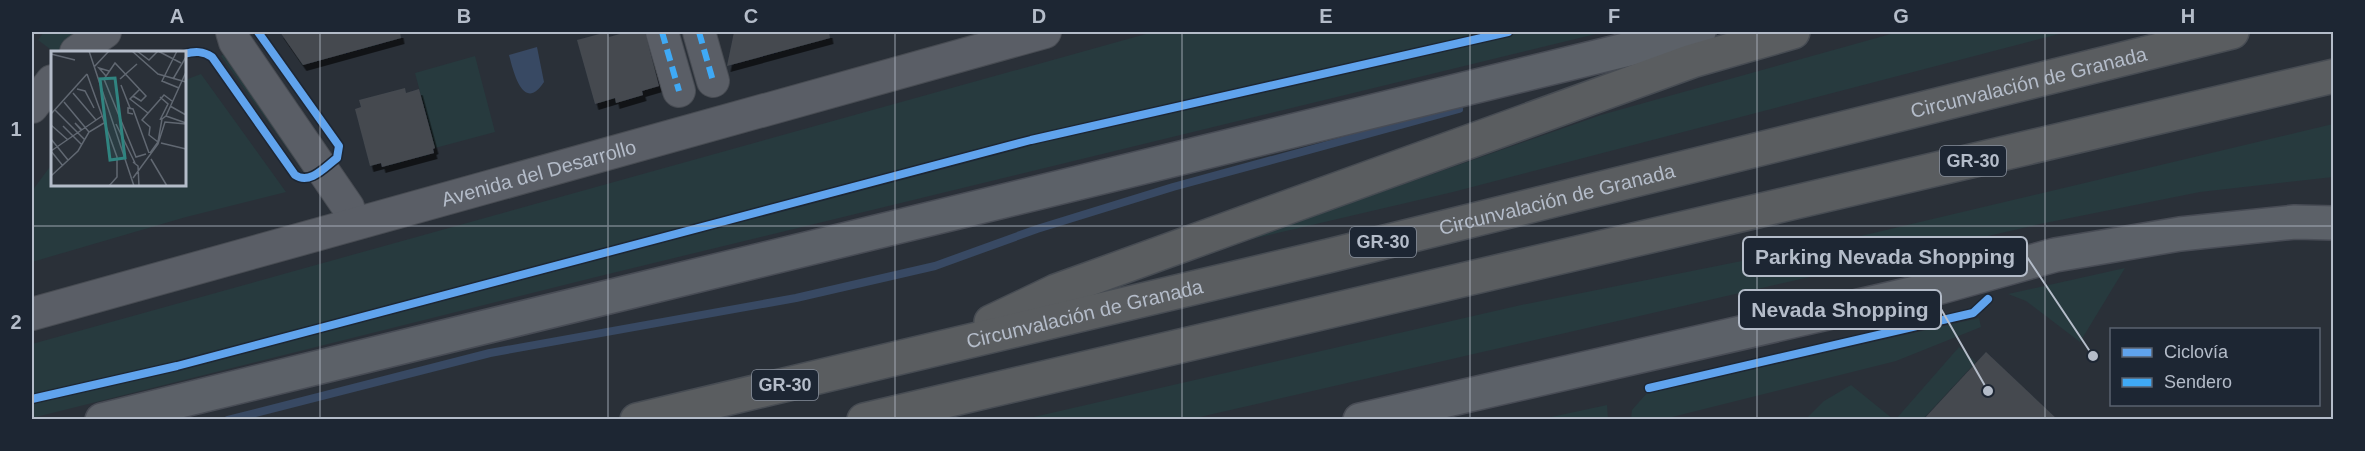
<svg xmlns="http://www.w3.org/2000/svg" width="2365" height="451" font-family="Helvetica,sans-serif">
  <defs>
    <filter id="shadow"><feDropShadow dx="3.5" dy="6" stdDeviation="0" flood-color="#0009"/></filter>
  </defs>
  <rect width="100%" height="100%" fill="#2a3038"/>
  <path fill="#273a3e" d="M44 32H81L60 52H54L38 40Z
    M1153 32H1604L592 278 32 418V344Z
    M1898 32H2067L1453 192 1239 242 1601 115Z
    M226 52 310 173 305 174 221 56Z
    M475 56 495 132 435 148 415 73Z
    M201 74 286 192 186 217 32 262V191L52 164V184H184L185 80Z
    M2333 124V177L2200 192 2040 224 1191 419H1025L1521 305 1827 244Z
    M2125 268 2080 342 2026 301 2008 294Z
    M1979 318 1981 327 1896 361 1664 419H1631L1632 410 1647 393Z
    M1959 347 1976 362 1923 419H1896Z
    M1851 385 1893 419H1806L1824 401Z
    M1607 405 1608 419H1542Z"/>
  <path fill="#384963" d="M537 47 544 82C523 114 513 70 509 55Z"/>
  <g fill="none" stroke-linecap="round" stroke-linejoin="round">
    <path stroke="#384963" stroke-width="8" d="M228 420 490 353 796 298 935 266 1037 229 1173 187 1459 109"/>
  </g>
  <path fill="#444950" filter="url(#shadow)" d="M280 32H400L401 38 303 65Z
    M607 32 609 37 627 32H645L659 86 642 91 643 95 616 103 615 98 595 104 577 40Z
    M734 32H829L830 38 727 66Z
    M405 88 406 93 419 89 435 148 433 149 434 153 382 167 381 163 370 166 355 109 361 107 359 100Z
    M1986 352 2058 420H1923Z"/>
  <g fill="none" stroke-linecap="round" stroke-linejoin="round">
    <defs>
      <g id="minor">
        <path d="M232 32 235 42 348 207 353 223"/>
        <path d="M662 32 679 91"/>
        <path d="M699 32 713 81"/>
        <path d="M76 52 105 32"/>
        <path d="M32 107 52 81"/>
        <path id="s1" d="M32 314 1045 32"/>
      </g>
      <path id="major" d="M102 420 1699 32
        M1360 420 1937 288 2055 255 2180 234 2295 222 2334 223"/>
      <g id="highway">
        <path d="M991 322 1056 291 1692 61 1793 32"/>
        <path id="s2" d="M637 420 1328 256 2232 32"/>
        <path d="M864 420 2334 76"/>
      </g>
    </defs>
    <use href="#minor" stroke="#484c53" stroke-width="34"/>
    <use href="#major" stroke="#484c55" stroke-width="36"/>
    <use href="#highway" stroke="#474c53" stroke-width="36"/>
    <use href="#minor" stroke="#5a5e66" stroke-width="32"/>
    <use href="#major" stroke="#5c6168" stroke-width="33"/>
    <use href="#highway" stroke="#5a5d60" stroke-width="33"/>
    <path stroke="#3fa9f5" stroke-width="6" stroke-dasharray="12 6" stroke-linecap="butt" d="M662 32 679 91
      M699 32 713 81"/>
    <defs>
      <path id="cycleway" d="M184 54C195 51 203 51 212 57L295 175C310 185 325 167 337 158L339 146 258 32
        M1649 388 1973 313 1988 299
        M32 399 177 366 1031 140 1508 32"/>
    </defs>
    <use href="#cycleway" stroke="#1d2633" stroke-width="11"/>
    <use href="#cycleway" stroke="#60a3ed" stroke-width="8"/>
  </g>
  <path fill="none" stroke="#b4bcc9" stroke-width="1.5" stroke-opacity="0.55" d="M320 32V420M608 32V420M895 32V420M1182 32V420M1470 32V420M1757 32V420M2045 32V420M32 226H2334"/>
  <g text-anchor="middle" dominant-baseline="central" stroke-width="4.5" stroke-linejoin="round" paint-order="stroke">
    <g fill="#1d2633" stroke="#878f9c" stroke-width="1.5">
      <rect x="1940" y="146" width="66" height="30" rx="4.5"/>
      <rect x="1350" y="227" width="66" height="30" rx="4.5"/>
      <rect x="752" y="370" width="66" height="30" rx="4.5"/>
    </g>
    <g font-size="18" font-weight="bold" fill="#b4bcc9">
      <text x="1973" y="161">GR-30</text>
      <text x="1383" y="242">GR-30</text>
      <text x="785" y="385">GR-30</text>
    </g>
    <g font-size="20" fill="#b4bcc9" stroke="#1d2633">
      <text stroke="none"><textPath href="#s2" startOffset="1432">Circunvalación de Granada</textPath></text>
      <text stroke="none"><textPath href="#s1" startOffset="526">Avenida del Desarrollo</textPath></text>
      <text stroke="none"><textPath href="#s2" startOffset="946">Circunvalación de Granada</textPath></text>
      <text stroke="none"><textPath href="#s2" startOffset="460">Circunvalación de Granada</textPath></text>
    </g>
  </g>
  <g transform="translate(51 51)">
    <rect width="135" height="135" fill="#2a3038"/>
    <path fill="none" stroke="#616872" stroke-width="1.5" d="M38 0 83 135M81 0 107 23 135 31M86 0 98 9 107 0M107 0 130 12M126 0 111 30 128 37M0 3 24 9M43 16 58 0M36 23 66 106V126L58 135M55 25 48 17 58 20M69 28 86 13M122 28 135 6M70 34 79 57M26 38 34 40 43 57M89 38 79 48 97 62M22 42 45 69M82 45 90 50 95 45 64 12 53 28 85 106 95 103M109 46 117 53 109 69M13 51 38 81M119 55 135 64M4 59 34 89M0 63 36 23M82 63 77 62V57L82 58 98 102M115 65 135 21M115 65 135 72M65 73 84 112M0 74 17 89M12 75 31 94M30 79 24 72 31 79M0 88 17 109M107 91 98 84 99 76 91 69 113 44 121 50M110 92 135 98M0 100 51 65M0 100 12 115M99 102 107 91 111 68 115 65M100 108 116 135M82 111 87 115 88 135M0 125 27 100 38 81 53 72M82 127 107 93 114 71 135 73"/>
    <path fill="#308480" fill-opacity="0.15" stroke="#308480" stroke-width="3" d="M64 27 74 107 59 109 49 28Z"/>
    <rect width="135" height="135" fill="none" stroke="#b4bcc9" stroke-width="3"/>
  </g>
  <path fill="none" stroke="#b4bcc9" stroke-width="2" d="M2093 356L2027 257M1988 391L1941 309"/>
  <g fill="#b4bcc9" stroke="#1d2633" stroke-width="2">
    <circle cx="2093" cy="356" r="6"/>
    <circle cx="1988" cy="391" r="6"/>
  </g>
  <g fill="#1d2633" stroke="#b4bcc9" stroke-width="2">
    <rect x="1743" y="237" width="284" height="39" rx="6"/>
    <rect x="1739" y="290" width="202" height="39" rx="6"/>
  </g>
  <g font-size="21" text-anchor="middle" font-weight="bold" fill="#b4bcc9">
    <text x="1885" y="264">Parking Nevada Shopping</text>
    <text x="1840" y="317">Nevada Shopping</text>
  </g>
  <rect width="2365" height="451" fill="none" stroke="#1d2633" stroke-width="66"/>
  <rect x="2110" y="328" width="210" height="78" fill="#1d2633" stroke="#59626f" stroke-width="1.5"/>
  <rect x="2122" y="348" width="30" height="9" fill="#60a3ed" stroke="#59626f" stroke-width="1.5"/>
  <text x="2164" y="358" font-size="18" fill="#b4bcc9">Ciclovía</text>
  <rect x="2122" y="378" width="30" height="9" fill="#3fa9f5" stroke="#59626f" stroke-width="1.5"/>
  <text x="2164" y="388" font-size="18" fill="#b4bcc9">Sendero</text>
  <rect x="33" y="33" width="2299" height="385" fill="none" stroke="#b4bcc9" stroke-width="2"/>
  <g font-size="20" text-anchor="middle" font-weight="bold" fill="#b4bcc9">
    <text x="177" y="23">A</text>
    <text x="464" y="23">B</text>
    <text x="751" y="23">C</text>
    <text x="1039" y="23">D</text>
    <text x="1326" y="23">E</text>
    <text x="1614" y="23">F</text>
    <text x="1901" y="23">G</text>
    <text x="2188" y="23">H</text>
    <text x="16" y="136">1</text>
    <text x="16" y="329">2</text>
  </g>
</svg>
